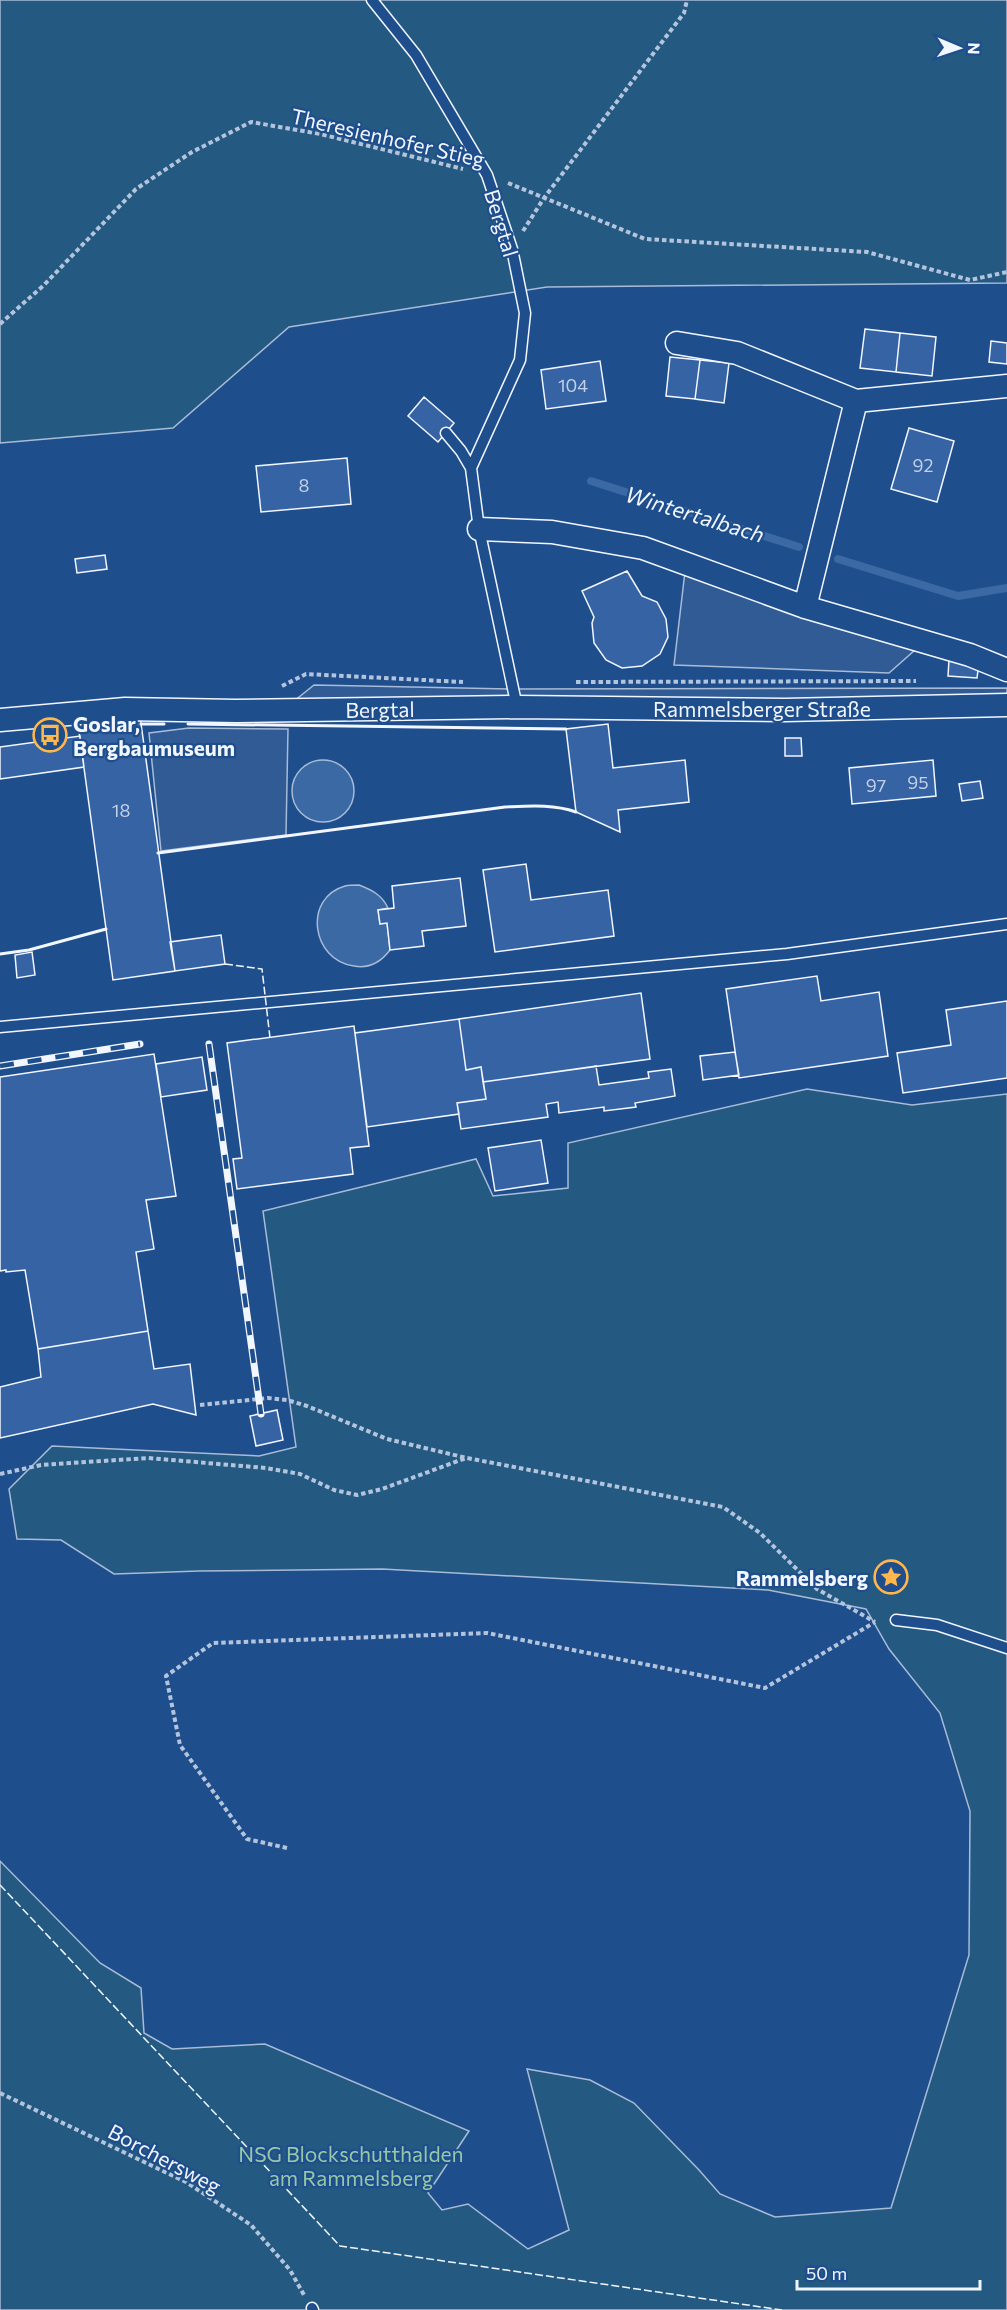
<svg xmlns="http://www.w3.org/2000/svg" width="1007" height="2310" font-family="Commissioner,sans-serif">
  <rect width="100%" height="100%" fill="#1f4e8c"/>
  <path fill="#245a82" stroke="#a8bbd7" stroke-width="1.5" d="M0 0H1007V283L547 287 289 327 173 428 0 443Z
    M807 1089 912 1105 1007 1094V2310H0V1861L100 1963 141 1988 144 2033 172 2049 265 2044 469 2131 428 2193 442 2210 468 2204 528 2249 569 2230 527 2069 590 2080 634 2103 699 2170 720 2194 775 2217 891 2208 969 1955 970 1811 940 1713 889 1649 866 1609 768 1590 382 1569 199 1571 114 1574 61 1540 17 1539 9 1489 52 1446 259 1456 296 1447 263 1211 476 1159 493 1196 568 1188V1143Z"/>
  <path fill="#305b95" stroke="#a8bbd7" stroke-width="1.5" d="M686 563 924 642 889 673 674 665Z
    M314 685 514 689 1007 688V705L283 710Z
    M189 728 288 729 286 835 161 851 149 733Z"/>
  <path fill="#3b69a3" stroke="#a8bbd7" stroke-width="1.5" d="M292 791a31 31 0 1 1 62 0a31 31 0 1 1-62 0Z
    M359 885C372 890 382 895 388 908L378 910 380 924 387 923 390 950C381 962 370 969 354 966 311 960 303 898 345 886 349 885 355 885 359 885Z"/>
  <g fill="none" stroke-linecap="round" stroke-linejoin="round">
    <path stroke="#3b69a3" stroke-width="8" d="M591 481 799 547
      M838 559 958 596 1007 588"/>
  </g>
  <path fill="#3563a3" stroke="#f2f6ff" stroke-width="1.5" d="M865 329 900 333 896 372 860 368Z
    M900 333 936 337 932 376 896 372Z
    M991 341 1007 343V364L989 362Z
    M670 357 700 360 695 399 666 396Z
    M700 360 729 363 724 403 695 399Z
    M600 361 606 401 546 409 541 370Z
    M424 397 454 423 438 442 408 416Z
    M909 428 954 441 937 502 891 489Z
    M347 458 351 504 261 512 256 466Z
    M105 555 107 569 77 573 75 559Z
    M627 571 642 596 657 602 666 619 668 637 660 654 642 666 622 668 606 660 594 643 592 623 594 617 582 591Z
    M949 660 979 663 977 678 948 676Z
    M140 716 175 971 113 980 78 724Z
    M608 724 613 768 685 760 689 802 618 810 620 832 576 812 566 729Z
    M80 736 84 767 0 779V747Z
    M785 738H801L802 756H785Z
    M933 760 936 796 852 804 849 768Z
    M980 781 983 798 962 801 959 784Z
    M526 864 531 900 608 890 614 936 495 952 483 870Z
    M460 878 466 926 422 931 424 946 390 950 387 923 380 924 378 910 394 908 392 886Z
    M221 935 225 964 175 971 170 942Z
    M32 952 35 975 17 978 15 955Z
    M817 976 821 1001 879 992 888 1056 739 1078 726 989Z
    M641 993 650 1059 483 1082 481 1067 466 1070 459 1019Z
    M1007 1001V1078L903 1093 897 1053 951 1045 946 1010Z
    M459 1019 466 1070 481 1067 486 1099 457 1103 459 1114 367 1127 355 1033Z
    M354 1026 369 1146 350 1148 353 1174 237 1189 233 1159 242 1158 227 1043Z
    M735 1052 739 1075 703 1080 700 1056Z
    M154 1054 176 1196 146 1200 154 1249 136 1252 148 1331 38 1349 25 1270 6 1272V1270L0 1271V1077Z
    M202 1057 207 1090 161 1097 156 1064Z
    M596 1066 599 1085 649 1078 648 1072 671 1069 675 1096 635 1103 636 1107 604 1111V1107L559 1113 558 1102 546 1104 548 1117 461 1129 457 1103 486 1099 483 1082Z
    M541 1140 548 1183 495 1191 488 1148Z
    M148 1331 154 1369 190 1364 196 1415 153 1404 0 1438V1387L41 1377 38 1349Z
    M277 1410 283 1440 256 1446 250 1416Z"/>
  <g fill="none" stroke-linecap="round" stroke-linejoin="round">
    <defs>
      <path id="service" d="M372 0 416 55 487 175 512 249 525 313 520 360 471 468
        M446 433 461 451 471 468 479 529 517 707
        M0 1027 787 954 1007 924
        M896 1620 937 1625 1007 1648
        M312 2308 313 2310"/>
      <path id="minor" d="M677 343 737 353 856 401
        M479 529 552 532 643 548 805 607 970 655 1007 670
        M805 607 856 401 1007 386
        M0 720 125 709 236 711 517 707 785 710 1007 705"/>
    </defs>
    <use href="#service" stroke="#f2f6ff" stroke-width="13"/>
    <use href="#minor" stroke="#f2f6ff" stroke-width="25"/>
    <path stroke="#b3c4dc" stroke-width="4" stroke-dasharray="4.5 3" stroke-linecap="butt" d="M508 183 645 239 867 252 970 280 1007 272
      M523 231 544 198 684 13 687 0
      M0 324 44 285 136 189 192 152 251 122 320 134 463 169
      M576 682 916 681
      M282 686 306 674 463 682
      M200 1405 268 1398 287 1400 307 1406 387 1439 467 1458 723 1507 760 1533 817 1589 875 1622
      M0 1474 41 1465 148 1458 266 1468 300 1474 334 1490 357 1495 382 1489 466 1458
      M287 1848 247 1839 180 1745 166 1676 213 1643 487 1633 765 1688 875 1622
      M0 2093 186 2182 251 2225 290 2270 304 2295"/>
    <use href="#service" stroke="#1f4e8c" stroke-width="10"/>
    <use href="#minor" stroke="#1f4e8c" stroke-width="22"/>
    <defs>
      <path id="rail" d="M209 1044 261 1414
        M0 1066 140 1044"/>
    </defs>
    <use href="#rail" stroke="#f2f6ff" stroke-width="7"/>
    <use href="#rail" stroke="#1f4e8c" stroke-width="4.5" stroke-dasharray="14" stroke-linecap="butt"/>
    <path stroke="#f2f6ff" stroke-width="1.5" stroke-dasharray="8 3" stroke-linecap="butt" d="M225 964 262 969 270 1038
      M0 1885 340 2246 782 2310"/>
    <path stroke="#f2f6ff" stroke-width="3" d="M141 724H164
      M188 724 566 729
      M158 853 505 807C529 806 553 804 576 812
      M0 954 29 950 106 929"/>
  </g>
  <defs>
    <symbol id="bus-ring" viewBox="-11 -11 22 22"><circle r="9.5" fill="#1f4e8c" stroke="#ffb74d" stroke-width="1.5"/><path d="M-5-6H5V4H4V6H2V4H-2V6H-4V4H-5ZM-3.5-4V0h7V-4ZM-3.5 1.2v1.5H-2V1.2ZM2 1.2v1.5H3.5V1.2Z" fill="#ffb74d"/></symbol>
    <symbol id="sight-ring" viewBox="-11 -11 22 22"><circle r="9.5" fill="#1f4e8c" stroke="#ffb74d" stroke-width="1.5"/><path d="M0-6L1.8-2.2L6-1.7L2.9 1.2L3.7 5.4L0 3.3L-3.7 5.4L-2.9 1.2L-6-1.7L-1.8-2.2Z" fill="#ffb74d"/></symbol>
  </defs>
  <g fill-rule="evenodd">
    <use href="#bus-ring" x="31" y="716" width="38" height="38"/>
    <use href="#sight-ring" x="872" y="1558" width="38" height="38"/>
  </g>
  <g text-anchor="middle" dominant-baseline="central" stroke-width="4.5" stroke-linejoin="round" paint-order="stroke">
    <g font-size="18" fill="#c3d1e8">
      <text x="573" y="385">104</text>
      <text x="923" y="465">92</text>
      <text x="304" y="485">8</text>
      <text x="918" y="782">95</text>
      <text x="876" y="785">97</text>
      <text x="121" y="810">18</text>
    </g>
    <g font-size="21" fill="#f2f6ff" stroke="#1f4e8c">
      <text transform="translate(388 137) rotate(13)">Theresienhofer Stieg</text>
      <text transform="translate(502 223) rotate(73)">Bergtal</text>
      <text x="762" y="708">Rammelsberger Straße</text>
      <text transform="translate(380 709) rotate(-1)">Bergtal</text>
      <text transform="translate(165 2158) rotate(28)">Borchersweg</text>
    </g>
    <g font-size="21" font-weight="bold" fill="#f2f6ff" stroke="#1f4e8c" text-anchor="start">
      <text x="73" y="723">Goslar,<tspan x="73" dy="24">Bergbaumuseum</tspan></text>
      <text x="868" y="1577" text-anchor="end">Rammelsberg</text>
    </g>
    <g font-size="21" fill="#97c8a6" stroke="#1f4e8c">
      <text x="351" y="2153">NSG Blockschutthalden<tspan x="351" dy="24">am Rammelsberg</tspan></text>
    </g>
    <g font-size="22" font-style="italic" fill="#f2f6ff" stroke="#1f4e8c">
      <text transform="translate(695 514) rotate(17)">Wintertalbach</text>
    </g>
  </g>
  <g transform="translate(959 48) rotate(92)" stroke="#1f4e8c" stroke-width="4.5" paint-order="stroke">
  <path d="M0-4.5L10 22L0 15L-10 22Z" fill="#f2f6ff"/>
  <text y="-9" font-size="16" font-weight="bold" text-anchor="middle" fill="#f2f6ff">N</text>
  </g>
  <path d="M797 2280v9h183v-9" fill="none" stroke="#f2f6ff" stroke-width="3"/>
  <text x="806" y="2280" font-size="18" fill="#f2f6ff" stroke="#1f4e8c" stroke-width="4.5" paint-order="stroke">50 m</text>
</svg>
